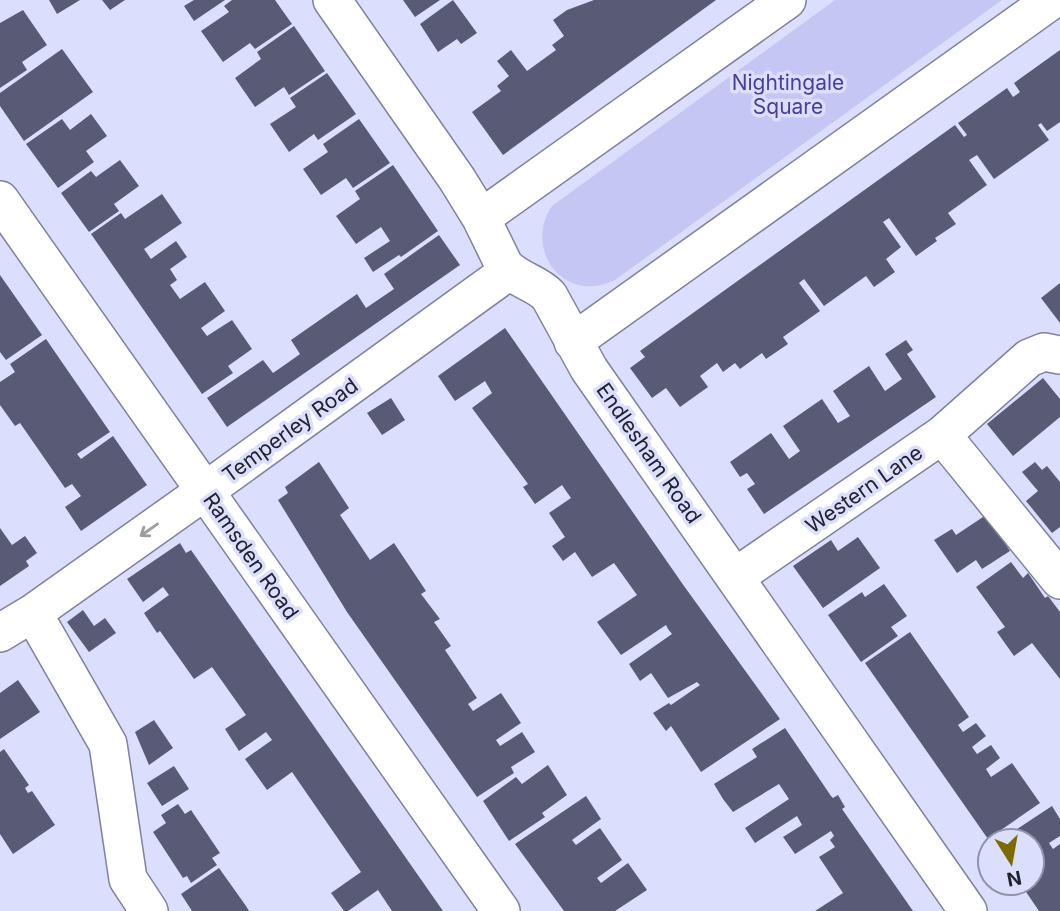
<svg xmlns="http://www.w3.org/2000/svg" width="1060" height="911" font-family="Inter,sans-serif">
  <rect width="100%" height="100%" fill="#dcdefe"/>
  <path fill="#c4c7f3" d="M835 0H1002L615 280C566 305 522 251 552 206Z"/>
  <path fill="#595b76" d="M49 0H80L57 14Z
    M102 0H125L110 10Z
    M194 0H225L194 21 184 6Z
    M232 0H275L292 24 255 49 250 43 223 62 201 31 229 12 224 6Z
    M403 0H440L415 17Z
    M453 0 477 33 461 44 457 39 438 52 420 24Z
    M594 0H716L503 155 472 112 501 91 497 86 509 76 497 61 511 50 527 71 556 50 552 45 564 36 553 20 567 10Z
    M23 10 47 45 22 62 27 70 0 88V23Z
    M294 26 325 71 289 95 284 87 255 107 235 78 261 59 257 52Z
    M62 49 93 92 24 141 0 106V93Z
    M1060 50V122L1047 131 1041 123 1038 125 1049 140 994 179 977 155 969 160 987 185 948 213 956 224 935 238 937 241 916 256 889 218 883 222 901 247 886 259 895 272 874 287 866 276 824 306 804 279 799 283 820 311 783 337 788 344 766 359 762 353 740 369 735 363 723 372 717 363 700 376 708 387 680 407 666 388 652 398 630 368 645 357 640 351 955 125 964 137 967 135 958 123 1007 88 1013 97 1016 95 1020 92 1014 83Z
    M327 73 356 114 318 140 314 134 289 152 270 124 296 107 290 98Z
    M91 114 107 136 86 151 94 162 58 188 26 144 62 119 70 130Z
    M359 119 390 163 353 188 346 178 321 195 303 169 328 152 323 144Z
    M120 160 139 186 114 204 119 211 89 232 61 193 91 171 96 177Z
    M393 165 438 231 401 257 399 255 373 272 364 258 390 241 381 227 356 244 336 216 360 199 355 191Z
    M162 194 182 223 144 249 151 259 176 241 187 257 170 269 177 280 170 285 180 299 205 282 225 311 201 328 207 336 232 320 252 349 228 366 233 373 202 394 91 234 121 213 125 219Z
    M439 235 460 265 227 427 207 398 263 360 273 373 286 364 300 354 291 340 357 294 366 308 394 289 384 274Z
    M0 275 42 335 6 360 0 352Z
    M1060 283V323L1041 298Z
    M505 328 684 586 780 719 701 772 671 726 666 731 653 713 669 703 671 705 700 685 697 682 668 698 651 673 640 681 629 664 672 634 668 629 666 625 621 655 597 622 637 595 614 563 592 577 575 552 563 561 552 546 565 537 549 513 571 498 566 491 562 485 535 504 523 487 528 484 472 408 492 393 485 381 455 401 438 376Z
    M46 339 110 432 77 454 81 459 113 436 147 485 81 531 65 507 81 496 72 484 65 488 20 423 15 426 0 405V382L15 372 10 364Z
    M906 340 913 350 907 354 936 397 764 514 747 489 755 484 747 473 740 477 730 462 771 433 789 459 800 451 783 426 822 399 838 423 850 416 833 391 869 366 885 391 895 384 902 379 885 354Z
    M1043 378 1060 399V417L1013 456 987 424Z
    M391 398 405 420 382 435 367 413Z
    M319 462 349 508 340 515 370 560 394 543 426 591 421 594 440 619 434 622 451 646 445 650 477 698 468 704 473 711 501 693 521 723 496 740 500 746 522 732 535 752 511 767 514 773 477 797 347 612 278 500 288 493 285 487Z
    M1035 462 1042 470 1047 466 1060 482V527L1052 533 1026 501 1038 491 1022 472Z
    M986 515 1010 551 982 569 976 560 957 573 934 540 952 529 956 535Z
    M0 528 12 545 25 536 37 553 26 561 29 566 0 586Z
    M858 537 880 568 823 608 793 566 831 540 838 551Z
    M180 543 186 553 191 550 443 911H392L378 890 348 911H344L331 893 361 872 292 772 267 790 245 759 272 740 266 732 239 751 225 729 246 715 212 667 194 679 160 631 157 633 144 613 169 595 163 587 143 602 127 579Z
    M1011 562 1023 578 1028 573 1045 598 1048 596 1060 612V679L1032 643 1014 656 997 632 1005 627 976 587Z
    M884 584 907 616 891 627 898 636 861 662 828 615 862 592 865 597Z
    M83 610 94 626 105 618 116 633 89 652 67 622Z
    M910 632 969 717 958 725 963 732 976 723 986 736 972 747 977 754 991 745 1000 758 986 769 991 777 1012 763 1040 803 988 839 865 663Z
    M18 680 40 712 0 739V693Z
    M154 720 173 748 149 765 135 732Z
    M785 728 831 796 833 798 838 795 845 807 842 809 913 911H815L843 893 819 857 835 847 830 840 834 836 831 831 795 854 783 837 802 825 797 816 755 843 745 828 789 799 779 784 733 812 723 799 714 784 757 757 752 749Z
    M4 749 29 785 25 788 28 793 32 791 55 825 13 854 0 834V752Z
    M548 765 567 795 542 813 545 817 509 841 483 801 516 777 522 784Z
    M174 766 189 789 162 806 147 783Z
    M586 796 601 819 572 840 576 845 600 828 622 860 597 878 601 883 628 863 647 890 615 911H564L515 844Z
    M178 804 185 814 191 810 220 853 212 858 217 865 191 883 187 876 183 878 153 832 166 823 161 815Z
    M1052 806 1060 819V836L1049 843 1053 849 1060 844V911H1039L1020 883H1032V841H999Z
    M219 868 246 906 249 911H192L181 894Z"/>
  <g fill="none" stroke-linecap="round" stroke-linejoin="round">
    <defs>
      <path id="minor" d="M332 0 457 179 481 218 504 265C516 280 536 282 549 296L589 369 968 911
        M0 200 501 911
        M481 218 787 0
        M573 342 1052 0
        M942 435 1029 358 1044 352 1060 355
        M735 577 942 435 1060 580
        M33 613 108 744 128 879 149 911
        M0 633 33 613 205 491 509 271"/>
    </defs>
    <use href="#minor" stroke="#7f819e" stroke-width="40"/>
    <use href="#minor" stroke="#fff" stroke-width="37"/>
  </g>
  <defs><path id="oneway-shaft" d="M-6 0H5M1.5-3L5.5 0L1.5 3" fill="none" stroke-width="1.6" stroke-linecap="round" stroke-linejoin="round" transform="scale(1.75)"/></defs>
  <use stroke="#9c9ca1" href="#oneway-shaft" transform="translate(149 530) rotate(145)"/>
  <g text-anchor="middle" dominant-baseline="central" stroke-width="7" stroke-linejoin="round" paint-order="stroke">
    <g font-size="21" fill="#483e9e" stroke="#dcdefe">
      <text x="788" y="82">Nightingale<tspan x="788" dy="24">Square</tspan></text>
    </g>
    <g font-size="21" fill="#22222e" stroke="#dcdefe">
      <text transform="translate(290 430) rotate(-36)">Temperley Road</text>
      <text transform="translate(649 453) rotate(55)">Endlesham Road</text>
      <text transform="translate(864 489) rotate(-35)">Western Lane</text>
      <text transform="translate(251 556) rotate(55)">Ramsden Road</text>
    </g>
  </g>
  <g transform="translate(1011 862) rotate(169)"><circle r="33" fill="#dcdefe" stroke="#9293ab" stroke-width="2"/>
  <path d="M0-5L12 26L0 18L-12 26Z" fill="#7e6a01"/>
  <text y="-10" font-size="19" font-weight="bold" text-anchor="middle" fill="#22222e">N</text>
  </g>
</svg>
